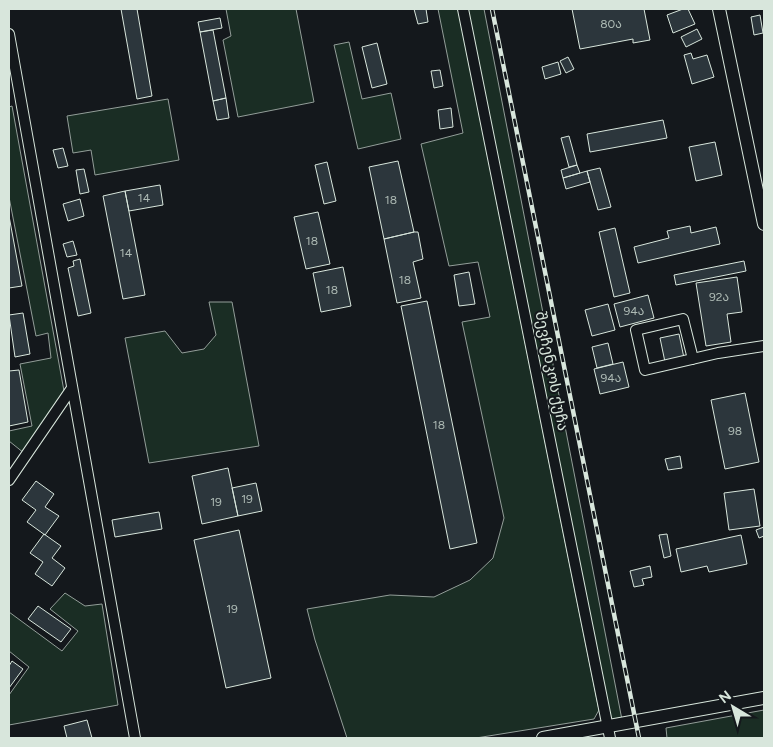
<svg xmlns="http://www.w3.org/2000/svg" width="773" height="747" font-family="Figtree,'Noto Sans Georgian',sans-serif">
  <rect width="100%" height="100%" fill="#14181c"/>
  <path fill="#1a2d24" stroke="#939e99" d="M226 9H296L314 102 238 117 223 40 231 36Z
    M438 9H458L599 710 594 719 476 738H347L315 640 307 609 390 595 434 597 470 580 493 558 504 518 462 322 490 317 478 262 449 266 421 144 463 133Z
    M463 9H484L623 725 608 727Z
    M349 42 362 99 391 93 401 139 358 149 334 45Z
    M168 99 179 160 95 175 91 150 73 153 67 116Z
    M12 106 64 391 24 453 9 441V431L32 426 20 364 51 358 48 333 36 336 9 197V107Z
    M209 302H232L259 446 149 463 125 338 165 331 182 353 204 349 216 335Z
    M65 593 85 606 102 604 118 705 9 725V695L29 667 9 651V612L62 651 78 631 50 609Z
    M764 710V738H667L666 728Z"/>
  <path fill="#2c363c" stroke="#d8e6dc" d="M121 9H137L152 96 137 99Z
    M414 9H426L428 22 418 24Z
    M572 9H644L650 40 633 43V39L580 49Z
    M683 9H688L695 24 673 33 667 15Z
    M760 15 763 33 754 35 751 17Z
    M220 18 222 28 200 32 198 22Z
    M697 29 702 39 686 47 681 37Z
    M213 30 226 98 213 101 200 32Z
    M377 43 387 84 372 88 362 47Z
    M691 53 693 59 707 55 714 77 692 84 684 55Z
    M568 57 574 69 566 73 560 61Z
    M558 62 561 74 545 79 542 67Z
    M440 70 443 86 434 88 431 71Z
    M226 98 229 118 217 120 213 101Z
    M451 108 453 127 440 129 438 110Z
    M663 120 667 138 590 152 587 134Z
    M569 136 577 165 569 167 561 138Z
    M715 142 722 175 696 181 689 147Z
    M63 148 68 166 58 168 53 150Z
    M398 161 414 232 384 239 369 167Z
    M327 162 336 201 324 204 315 165Z
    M577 165 580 173 563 178 561 170Z
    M600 168 611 207 598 210 587 171Z
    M84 169 89 192 80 194 76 170Z
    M587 171 590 182 566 189 563 178Z
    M160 185 163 205 129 211 125 191Z
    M125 191 145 295 123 299 103 196Z
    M80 199 84 216 68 221 63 204Z
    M318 212 330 264 306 269 294 217Z
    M9 216 22 286 9 288Z
    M690 226 691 233 716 227 720 244 638 263 634 247 669 238 667 231Z
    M615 228 630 293 614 297 599 232Z
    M414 232H418L423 259 413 262 421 298 397 303 384 239Z
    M73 241 77 255 67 257 63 244Z
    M80 259 91 313 78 316 68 268 74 266 73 261Z
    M744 261 746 271 676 285 674 275Z
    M343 267 351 306 321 312 313 273Z
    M469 272 475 304 459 306 454 275Z
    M737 277 742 312 727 314 731 342 706 346 696 283Z
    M648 295 654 318 620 327 614 304Z
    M427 301 477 543 450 549 401 306Z
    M608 304 615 330 592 336 585 310Z
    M23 313 30 354 15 357 9 315Z
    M679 334 684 358 665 362 660 338Z
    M608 343 613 364 597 368 592 347Z
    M623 362 629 387 600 394 594 369Z
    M19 370 28 422 9 426V371Z
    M745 393 759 462 725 469 711 400Z
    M680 456 682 468 668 470 665 459Z
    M228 468 238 516 202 524 192 476Z
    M36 481 54 494 45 507 59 516 45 535 27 522 36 510 22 500Z
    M256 483 262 511 238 516 232 488Z
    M754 489 760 526 729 530 724 493Z
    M159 512 162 529 115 537 112 520Z
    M764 527V536L759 538 756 530Z
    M239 530 271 678 226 688 194 540Z
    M44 534 61 546 52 558 65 568 52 586 35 574 43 562 30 553Z
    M667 534 671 556 664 558 659 535Z
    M741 535 747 564 709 572 707 566 681 572 676 549Z
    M650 566 652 577 642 579 644 585 634 587 630 571Z
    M38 606 71 629 61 642 28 619Z
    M12 661 23 669 9 688V666Z
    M87 720 92 738H67L64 726Z"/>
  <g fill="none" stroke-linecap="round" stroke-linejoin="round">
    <defs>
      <path id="minor" d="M463 9 610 738
        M9 34 135 738
        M693 359 683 319 636 330 645 370 718 353 764 346
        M9 480 72 388"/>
      <path id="major" d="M719 9 764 224
        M543 738 764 698"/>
    </defs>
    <use href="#minor" stroke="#d8e6dc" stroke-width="12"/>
    <use href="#major" stroke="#d8e6dc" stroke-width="14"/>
    <use href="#minor" stroke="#14181c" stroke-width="10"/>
    <use href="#major" stroke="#14181c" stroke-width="12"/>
    <defs>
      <path id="rail" d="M492 9 639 738"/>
    </defs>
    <use href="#rail" stroke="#d8e6dc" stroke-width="4.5"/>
    <use href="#rail" stroke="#14181c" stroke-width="2.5" stroke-dasharray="8" stroke-linecap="butt"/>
  </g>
  <g text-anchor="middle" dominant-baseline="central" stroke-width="4" stroke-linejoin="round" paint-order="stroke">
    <g font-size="12" fill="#adbab4">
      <text x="611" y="24">80ა</text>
      <text x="144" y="198">14</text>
      <text x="391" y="200">18</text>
      <text x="312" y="241">18</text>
      <text x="126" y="253">14</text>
      <text x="405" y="280">18</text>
      <text x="332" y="290">18</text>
      <text x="719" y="297">92ა</text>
      <text x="634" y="311">94ა</text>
      <text x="611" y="378">94ა</text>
      <text x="439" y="425">18</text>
      <text x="735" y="431">98</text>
      <text x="247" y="499">19</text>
      <text x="216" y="502">19</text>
      <text x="232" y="609">19</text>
    </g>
    <g font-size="15" fill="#d8e6dc" stroke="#14181c">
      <text transform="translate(552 371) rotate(79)">შევჩენკოს ქუჩა</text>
    </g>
  </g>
  <rect width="773" height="747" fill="none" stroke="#d8e6dc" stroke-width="20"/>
  <g transform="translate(733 707) rotate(322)" stroke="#14181c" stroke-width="4" paint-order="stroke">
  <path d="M0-4L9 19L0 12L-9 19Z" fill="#d8e6dc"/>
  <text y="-8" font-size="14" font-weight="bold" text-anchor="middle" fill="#d8e6dc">N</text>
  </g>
</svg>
